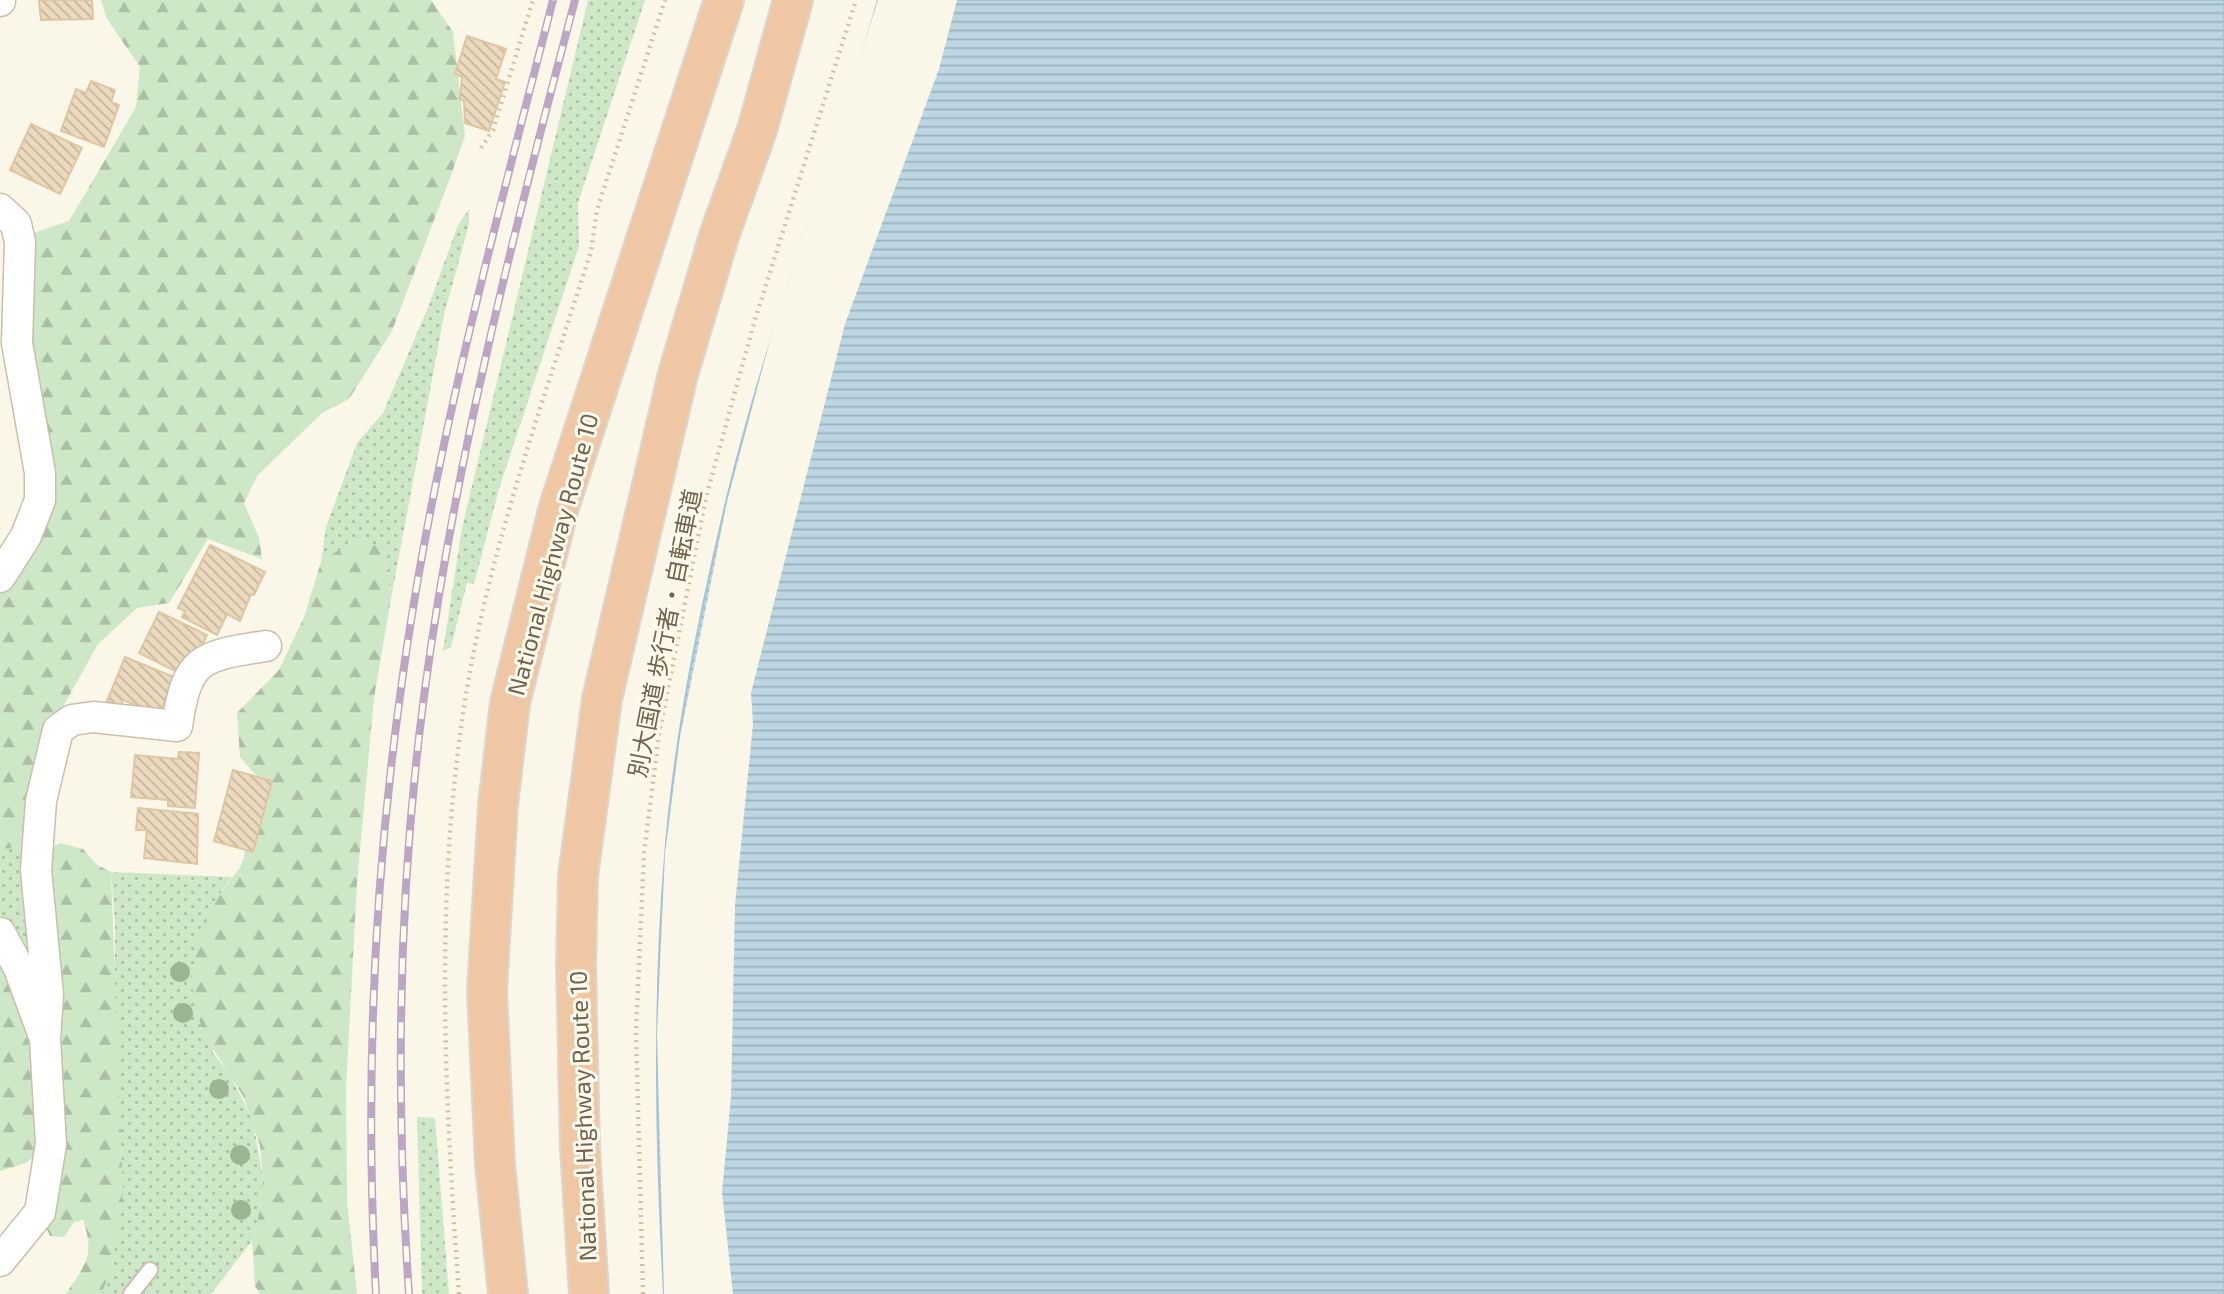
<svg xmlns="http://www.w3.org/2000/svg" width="2224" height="1294" font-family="'Exo 2','Noto Sans JP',sans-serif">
  <defs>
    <pattern id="grass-dots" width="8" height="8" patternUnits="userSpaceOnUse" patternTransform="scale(1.75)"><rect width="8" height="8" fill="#cde7c7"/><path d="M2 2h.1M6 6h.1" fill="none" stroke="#abbfa4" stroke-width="1.8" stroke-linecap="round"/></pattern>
    <pattern id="forest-firs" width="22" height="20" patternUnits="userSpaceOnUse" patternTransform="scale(1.75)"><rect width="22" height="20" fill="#cde7c7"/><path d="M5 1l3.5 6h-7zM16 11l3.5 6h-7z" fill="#abbfa4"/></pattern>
    <pattern id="water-rules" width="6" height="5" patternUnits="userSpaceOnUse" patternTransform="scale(1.75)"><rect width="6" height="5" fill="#bdd6e3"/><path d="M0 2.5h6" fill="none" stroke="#9eb1ba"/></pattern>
    <pattern id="building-back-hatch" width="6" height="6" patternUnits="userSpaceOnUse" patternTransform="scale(1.75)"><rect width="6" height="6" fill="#ecdabf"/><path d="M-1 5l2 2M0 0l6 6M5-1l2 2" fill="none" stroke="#c4b49d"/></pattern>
  </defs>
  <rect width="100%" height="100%" fill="#fbf7e8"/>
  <path fill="url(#grass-dots)" d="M588 0H645L578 203 579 246 499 489 474 584 467 583 451 647 443 651 462 528Z
    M469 209V224L444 315 391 599 384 549 321 562 326 527 357 443 383 413 429 305 458 225Z
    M0 842 5 849 28 844 38 968 22 952 0 914Z
    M111 872 232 877 210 908 213 1053 229 1073 253 1121 263 1178 260 1210 252 1241 211 1294H101L112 1268 115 926Z
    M417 1117 435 1118 449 1294H422Z"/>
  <path fill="url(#forest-firs)" d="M101 0H431L453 32 465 136 450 178 392 331 349 399 322 413 257 476 244 503 259 538 262 559 208 539 169 603 137 608 98 644 56 719 28 844 5 849 0 842V593L35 543 27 235 69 221 136 107 140 67 107 19Z
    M358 537 384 549 391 599 374 698 357 883 346 1087 347 1201 357 1294H260L255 1286 252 1241 260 1210 263 1178 260 1146 243 1096 202 1031 191 981 199 931 210 908 241 866 265 786 240 757 237 713 279 670 304 617 321 562Z
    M60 843 83 849 97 865 111 872 123 1192 112 1269 101 1294H66C86 1263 95 1256 83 1220L74 1222 64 1237 50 1236 45 1225 56 1209 60 1142 46 850Z
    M0 962 35 1044 42 1150 26 1163 0 1171Z"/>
  <path fill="url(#water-rules)" stroke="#a4c3d4" stroke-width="2" d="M878 0H2224V1294H664C656 1148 653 1001 665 856 674 738 699 617 726 502 767 332 830 168 878 0Z"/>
  <path fill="#fbf7e8" d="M878 0H957L939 69 845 324 751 693 753 724 735 905 731 1097 722 1192 733 1294H664L657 1034 665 854 680 737 727 502 773 329Z"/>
  <path fill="url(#building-back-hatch)" stroke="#dfc6a3" stroke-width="2" d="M39 0H92L93 19 41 20Z
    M467 36 506 49 496 79 505 82 489 131 465 123 464 101 460 99 462 77 455 74Z
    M91 81 115 90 111 102 119 105 104 147 61 131 76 89 86 93Z
    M31 124 82 148 60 194 10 170Z
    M210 545 265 572 254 595 251 594 240 621 227 614 217 635 182 617 185 611 178 608Z
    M159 612 207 635 195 659 188 656 179 673 139 653Z
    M125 657 174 677 159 715 123 700 121 707 107 701Z
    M179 752 199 753 195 808 168 806V800L131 797 135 755 178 759Z
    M233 770 272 781 253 852 214 841Z
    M138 808 198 814 197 864 144 858 147 830H136Z"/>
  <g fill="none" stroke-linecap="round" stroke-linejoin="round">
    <defs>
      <path id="lane" d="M131 1294 150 1270"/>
      <path id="street" d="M0 1V0
        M0 209 16 224 20 242 17 343 40 473V500L26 536 0 577
        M0 933 19 968 45 1039 51 1144 40 1212 0 1261
        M45 1039 48 995 36 870 41 801 58 730 72 720 93 717 177 726C187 657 201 656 266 646"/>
      <path id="highway" d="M508 1294 495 1164 487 991 498 805 510 703 559 507 724 0
        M589 1294 580 1149 576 964 578 876 602 699 678 374 720 233 757 130 793 0"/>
    </defs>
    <use href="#lane" stroke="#c9bfac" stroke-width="18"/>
    <use href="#street" stroke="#c9bfac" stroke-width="33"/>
    <use href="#highway" stroke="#dbd6d1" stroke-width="42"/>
    <path stroke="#d3c0a4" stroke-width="4.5" stroke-dasharray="2 5" stroke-linecap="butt" d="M481 148 493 130 533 0
      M459 1294C444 1088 433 875 470 671 497 527 547 390 591 251L597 210 665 0
      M643 1294 636 1033 644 853 659 734 706 497 754 323 856 0"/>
    <use href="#lane" stroke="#fff" stroke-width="14"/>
    <use href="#street" stroke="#fff" stroke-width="30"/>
    <use href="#highway" stroke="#f0c7a4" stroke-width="38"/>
    <defs>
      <path id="rail" d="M376 1294C365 1092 373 889 401 689 432 456 495 227 553 0
        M409 1294C395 1093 398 889 425 689 456 456 515 227 575 0"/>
    </defs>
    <use href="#rail" stroke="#bca6c4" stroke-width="8"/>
    <use href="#rail" stroke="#fefbee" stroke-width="5" stroke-dasharray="16" stroke-linecap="butt"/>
  </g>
  <g fill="#9cb491">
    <circle cx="180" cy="972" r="10"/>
    <circle cx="183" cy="1013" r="10"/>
    <circle cx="219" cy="1089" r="10"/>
    <circle cx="240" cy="1155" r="10"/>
    <circle cx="241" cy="1210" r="10"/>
  </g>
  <g text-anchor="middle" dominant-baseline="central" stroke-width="6" stroke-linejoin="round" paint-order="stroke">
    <g font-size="24" fill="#73624e" stroke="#fefbee">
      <text transform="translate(552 554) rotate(-75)">National Highway Route 10</text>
      <text transform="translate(664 633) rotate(-79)">別大国道 歩行者・自転車道</text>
      <text transform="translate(582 1116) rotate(-92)">National Highway Route 10</text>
    </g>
  </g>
</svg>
